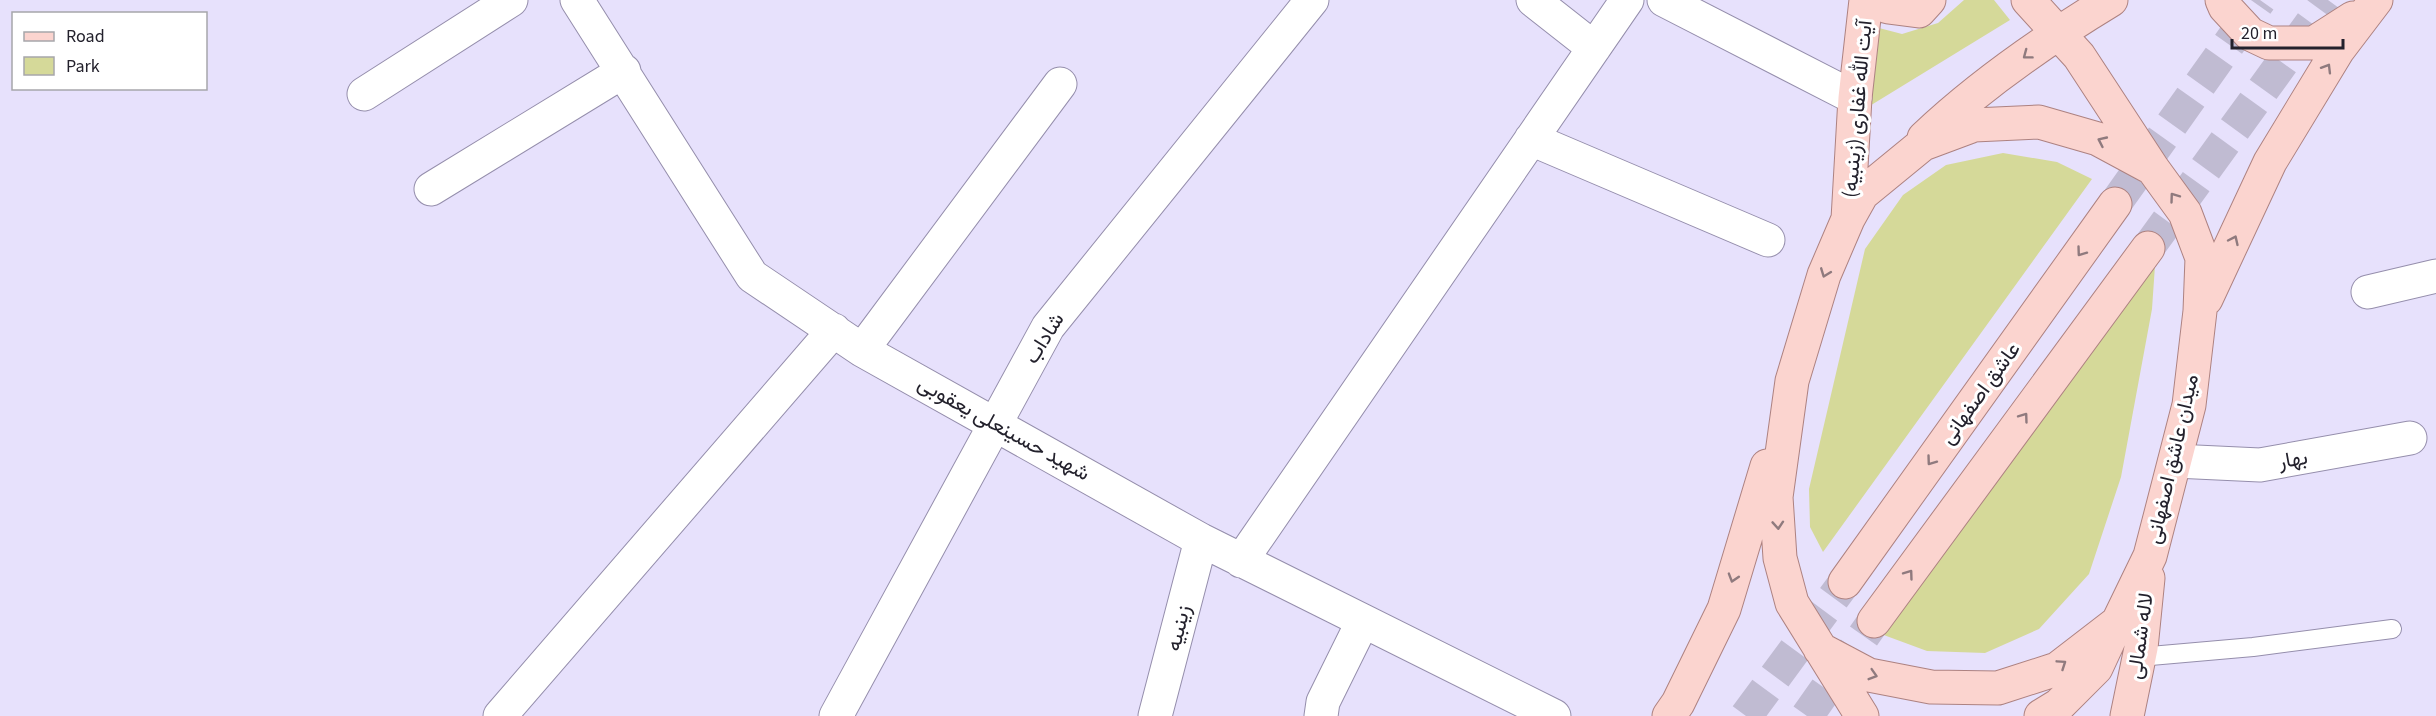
<svg xmlns="http://www.w3.org/2000/svg" width="2436" height="716" font-family="'Source Sans 3',Vazirmatn,sans-serif">
  <rect width="100%" height="100%" fill="#e7e1fc"/>
  <path fill="#d5d999" d="M1964 0H1994L2010 20 1868 107 1879 28 1902 34 1938 23Z
    M2003 153 2057 162 2092 179 1823 552 1810 527 1809 489 1865 249 1903 195 1946 165Z
    M2156 251 2152 309 2121 477 2089 574 2039 629 1985 653 1927 651 1881 634Z"/>
  <g fill="none" stroke-linecap="round" stroke-linejoin="round">
    <path stroke="#c0bbd2" stroke-width="33" stroke-dasharray="33 16" stroke-linecap="butt" d="M2115 204 2260 0
      M2148 248 2328 0
      M1746 716 1845 582
      M1807 716 1874 621"/>
    <defs>
      <path id="service" d="M2139 657 2253 647 2392 629"/>
      <path id="minor" d="M577 0 752 276 862 350 1201 540 1554 716
        M1533 0 1594 48
        M1664 0 1855 98
        M364 94 511 0
        M1531 139 1768 240
        M431 189 624 71
        M2368 292 2436 276
        M862 350 1060 84
        M2175 461 2260 465 2410 438
        M1241 561 1627 0
        M500 716 834 330
        M836 716 1048 327 1312 0
        M1155 716 1201 540
        M1321 716 1323 702 1363 621"/>
      <path id="primary" d="M1880 0 1888 7 1919 11 1929 0
        M2222 0 2225 7 2250 34 2269 43H2314L2353 18
        M1924 138C1980 85 2045 40 2111 0
        M1848 219 1855 98 1866 0
        M2206 299 2270 162 2338 50 2376 0
        M1845 582 2115 204
        M1874 621 2148 248
        M1820 649 1869 675 1931 687 1998 688 2057 669 2118 622 2150 556 2189 405 2200 311 2202 258 2185 213 2153 169 2079 56 2028 0
        M1669 716 1678 703 1724 609 1767 466
        M1862 716 1792 603 1780 558 1776 497 1792 381 1824 275 1848 219 1862 194 1923 144 1974 125 2039 122 2098 139 2150 167
        M2041 716 2059 705 2096 668 2115 627
        M2127 716 2141 648 2148 578"/>
    </defs>
    <use href="#service" stroke="#958eac" stroke-width="20"/>
    <use href="#minor" stroke="#958eac" stroke-width="35"/>
    <use href="#primary" stroke="#ad8281" stroke-width="35"/>
    <use href="#service" stroke="#fff" stroke-width="18"/>
    <use href="#minor" stroke="#fff" stroke-width="33"/>
    <use href="#primary" stroke="#fbd4cf" stroke-width="33"/>
  </g>
  <defs><path id="oneway-chevron" d="M-2-3.5L2.5 0L-2 3.5" fill="none" stroke-width="1.6" stroke-linecap="round" stroke-linejoin="round" transform="scale(1.5)"/></defs>
  <g stroke="#8f7a7e">
    <use href="#oneway-chevron" transform="translate(2027 55) rotate(143)"/>
    <use href="#oneway-chevron" transform="translate(2327 68) rotate(-59)"/>
    <use href="#oneway-chevron" transform="translate(2102 141) rotate(-155)"/>
    <use href="#oneway-chevron" transform="translate(2174 197) rotate(-126)"/>
    <use href="#oneway-chevron" transform="translate(2234 240) rotate(-65)"/>
    <use href="#oneway-chevron" transform="translate(2081 252) rotate(126)"/>
    <use href="#oneway-chevron" transform="translate(1825 273) rotate(111)"/>
    <use href="#oneway-chevron" transform="translate(2024 417) rotate(-54)"/>
    <use href="#oneway-chevron" transform="translate(1931 461) rotate(126)"/>
    <use href="#oneway-chevron" transform="translate(1778 525) rotate(86)"/>
    <use href="#oneway-chevron" transform="translate(1909 574) rotate(-54)"/>
    <use href="#oneway-chevron" transform="translate(1733 578) rotate(107)"/>
    <use href="#oneway-chevron" transform="translate(2062 664) rotate(-34)"/>
    <use href="#oneway-chevron" transform="translate(1873 675) rotate(17)"/>
  </g>
  <g text-anchor="middle" dominant-baseline="central" stroke-width="6" stroke-linejoin="round" paint-order="stroke">
    <g font-size="21" fill="#23212c" stroke="#fff">
      <text transform="translate(1857 109) rotate(-85)">آیت الله غفاری (زینبیه)</text>
      <text transform="translate(1044 338) rotate(-58)">شاداب</text>
      <text transform="translate(1980 393) rotate(-54)">عاشق اصفهانی</text>
      <text transform="translate(1004 428) rotate(29)">شهید حسینعلی یعقوبی</text>
      <text transform="translate(2172 459) rotate(-77)">میدان عاشق اصفهانی</text>
      <text transform="translate(2293 459) rotate(-10)">بهار</text>
      <text transform="translate(1178 628) rotate(-76)">زینبیه</text>
      <text transform="translate(2140 636) rotate(-82)">لاله شمالی</text>
    </g>
  </g>
  <rect x="12" y="12" width="195" height="78" fill="#ffffff" stroke="#a7a6ab" stroke-width="1.5"/>
  <rect x="24" y="32" width="30" height="9" fill="#fbd4cf" stroke="#a7a6ab" stroke-width="1.5"/>
  <text x="66" y="42" font-size="18" fill="#23212c">Road</text>
  <rect x="24" y="57" width="30" height="18" fill="#d5d999" stroke="#a7a6ab" stroke-width="1.5"/>
  <text x="66" y="72" font-size="18" fill="#23212c">Park</text>
  <path d="M2232 39v9h111v-9" fill="none" stroke="#23212c" stroke-width="3"/>
  <text x="2241" y="39" font-size="18" fill="#23212c" stroke="#ffffff" stroke-width="4.5" paint-order="stroke">20 m</text>
</svg>
